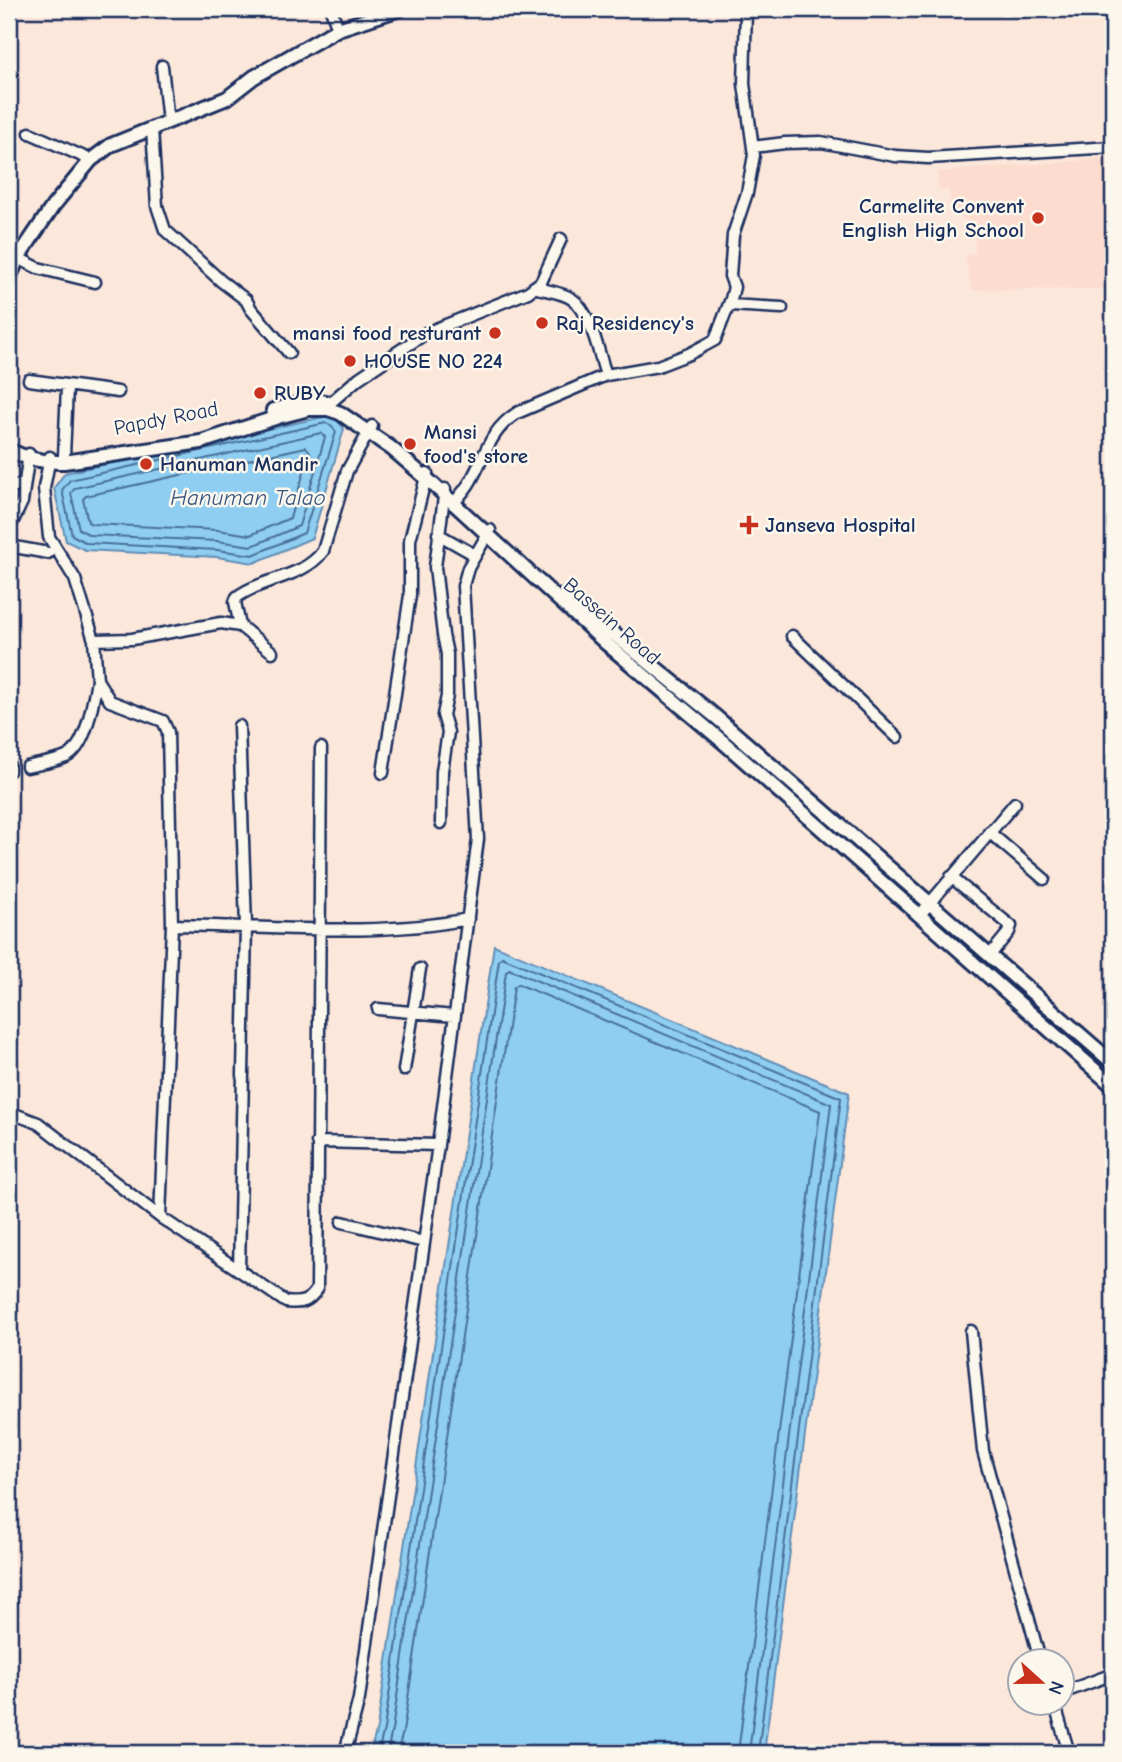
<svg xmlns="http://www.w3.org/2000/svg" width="1122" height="1762" font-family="'Comic Neue',sans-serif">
  <rect width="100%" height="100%" fill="#fce7db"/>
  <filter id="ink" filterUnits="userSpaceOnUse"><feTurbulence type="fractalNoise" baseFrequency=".0143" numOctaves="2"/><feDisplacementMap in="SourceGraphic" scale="14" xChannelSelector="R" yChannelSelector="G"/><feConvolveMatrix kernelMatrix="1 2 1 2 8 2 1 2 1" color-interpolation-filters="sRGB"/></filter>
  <g filter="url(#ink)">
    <path fill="#fcdccf" d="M1109 158 1113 159V289L972 290 965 256 975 253 973 225 951 211 949 189 939 190 937 172Z"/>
    <path fill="#8fcef0" stroke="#618eb6" stroke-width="2" d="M328 416 337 420 344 429 312 538 254 563 217 557 85 550 66 541 54 488 65 473Z
      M494 945 849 1093 764 1753H370L377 1728Z"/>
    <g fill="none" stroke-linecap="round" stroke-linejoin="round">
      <path stroke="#496f98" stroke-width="2" d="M326 423 332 426 336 432 304 533 253 555 217 550 87 543 72 535 62 490 70 480Z
        M321 433 325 437 299 526 252 546 217 541 90 535 79 529 71 493 75 488Z
        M306 447 310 452 290 518 250 535 218 530 92 524 88 522 83 499 86 496Z
        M378 1753 384 1729 499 960 502 957 841 1098 758 1753
        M387 1753 392 1730 506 972 509 969 831 1104 749 1753
        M397 1753 403 1732 514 987 518 984 820 1111 738 1753"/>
      <defs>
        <path id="minor" d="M331 9 338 29
          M162 66 168 122
          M152 129 157 206 165 230 221 281 246 300 251 309 289 353
          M30 133 91 160
          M753 147 785 143 821 142 895 156 928 158 1113 147
          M18 258 38 268 95 282
          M534 287C546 291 562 292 572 299 591 311 599 355 606 375
          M730 305 782 308
          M29 380 118 392
          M328 408 330 403 359 378 426 333 528 292 541 282 561 239
          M64 456 67 387
          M50 457 44 488 49 537 75 579 94 640 97 680 110 701 163 721 168 732 172 925
          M9 487 24 484
          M453 504C459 497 466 489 470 482 486 455 489 431 517 413L606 375 658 366 689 354 715 340 731 299 734 287 730 276 733 235 747 193 754 155 744 84 746 9
          M9 529 22 502 29 454
          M438 534 475 555
          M9 546 48 553
          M240 626 235 602 237 597C262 578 304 578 323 551L347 471 372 426
          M792 636 897 737
          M94 640 132 639 221 623 240 626 272 652
          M321 748 317 1289C309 1302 301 1304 286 1302L160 1217 172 925C270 926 371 938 468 919
          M9 765V771
          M27 767C39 764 54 762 66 757 87 747 93 701 97 680
          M383 773 410 595V540L427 473
          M441 823 442 771 448 732 443 715 447 696V654L443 635 435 567 445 489
          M989 832 1044 879
          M951 877 1011 926 1009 932 990 955
          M919 916 1015 803
          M378 1009 454 1016
          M404 1070 420 969
          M9 1112 38 1123 160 1217
          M317 1142 438 1145
          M342 1222 424 1242
          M239 1270 246 926 239 726
          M971 1331 983 1451 1040 1660
          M1062 1693 1113 1674
          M1054 1702 1069 1753
          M345 1753 359 1699 438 1145 478 839 463 586 468 568 490 530"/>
        <path id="major" d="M9 278 18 258 53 206 91 160 111 145 227 98 254 77 338 29 400 9
          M273 410 314 400 330 403
          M9 450C27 459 43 463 64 462L201 442 278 417 309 409H328L340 413 391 448 426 478 607 644 722 741 1113 1086
          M566 595 716 717 1113 1063"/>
      </defs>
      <use href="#minor" stroke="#1b2f5e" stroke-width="15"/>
      <use href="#major" stroke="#1b2f5e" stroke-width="18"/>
      <use href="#minor" stroke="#fbf7ec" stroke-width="10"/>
      <use href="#major" stroke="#fbf7ec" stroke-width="12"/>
    </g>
  </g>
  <g fill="#c8321e" stroke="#fbf7ec" stroke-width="2.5">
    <circle cx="1038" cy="218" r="7"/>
    <circle cx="542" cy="323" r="7"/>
    <circle cx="495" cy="333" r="7"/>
    <circle cx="350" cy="361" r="7"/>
    <circle cx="260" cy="393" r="7"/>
    <circle cx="410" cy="444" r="7"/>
    <circle cx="146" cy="464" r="7"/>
    <path d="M745.5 514.5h7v7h7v7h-7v7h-7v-7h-7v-7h7z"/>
  </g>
  <g text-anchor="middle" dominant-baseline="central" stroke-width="5" stroke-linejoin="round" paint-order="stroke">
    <g font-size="21" font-weight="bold" fill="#1b2f5e" stroke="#fbf7ec" text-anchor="start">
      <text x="1024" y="206" text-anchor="end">Carmelite Convent<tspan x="1024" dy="24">English High School</tspan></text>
      <text x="556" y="323">Raj Residency's</text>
      <text x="481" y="333" text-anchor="end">mansi food resturant</text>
      <text x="364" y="361">HOUSE NO 224</text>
      <text x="274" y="393">RUBY</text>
      <text x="424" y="432">Mansi<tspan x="424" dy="24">food's store</tspan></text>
      <text x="160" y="464">Hanuman Mandir</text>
      <text x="765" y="525">Janseva Hospital</text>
    </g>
    <g font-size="21" fill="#1b2f5e" stroke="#fbf7ec">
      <text transform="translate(166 418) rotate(-11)">Papdy Road</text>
      <text transform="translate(612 621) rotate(41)">Bassein Road</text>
    </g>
    <g font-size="23" font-style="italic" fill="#385782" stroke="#fbf7ec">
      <text x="248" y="497">Hanuman Talao</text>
    </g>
  </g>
  <rect width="1122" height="1762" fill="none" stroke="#fbf7ec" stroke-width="35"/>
  <rect x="18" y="18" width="1087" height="1727" fill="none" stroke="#1b2f5e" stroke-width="2.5" filter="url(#ink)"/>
  <g transform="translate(1041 1682) rotate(111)"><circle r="33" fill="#fbf7ec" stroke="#a1a7b3" stroke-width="2"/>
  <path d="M0-5L12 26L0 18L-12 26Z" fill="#c8321e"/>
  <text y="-10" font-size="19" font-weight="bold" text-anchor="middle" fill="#1b2f5e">N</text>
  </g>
</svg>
